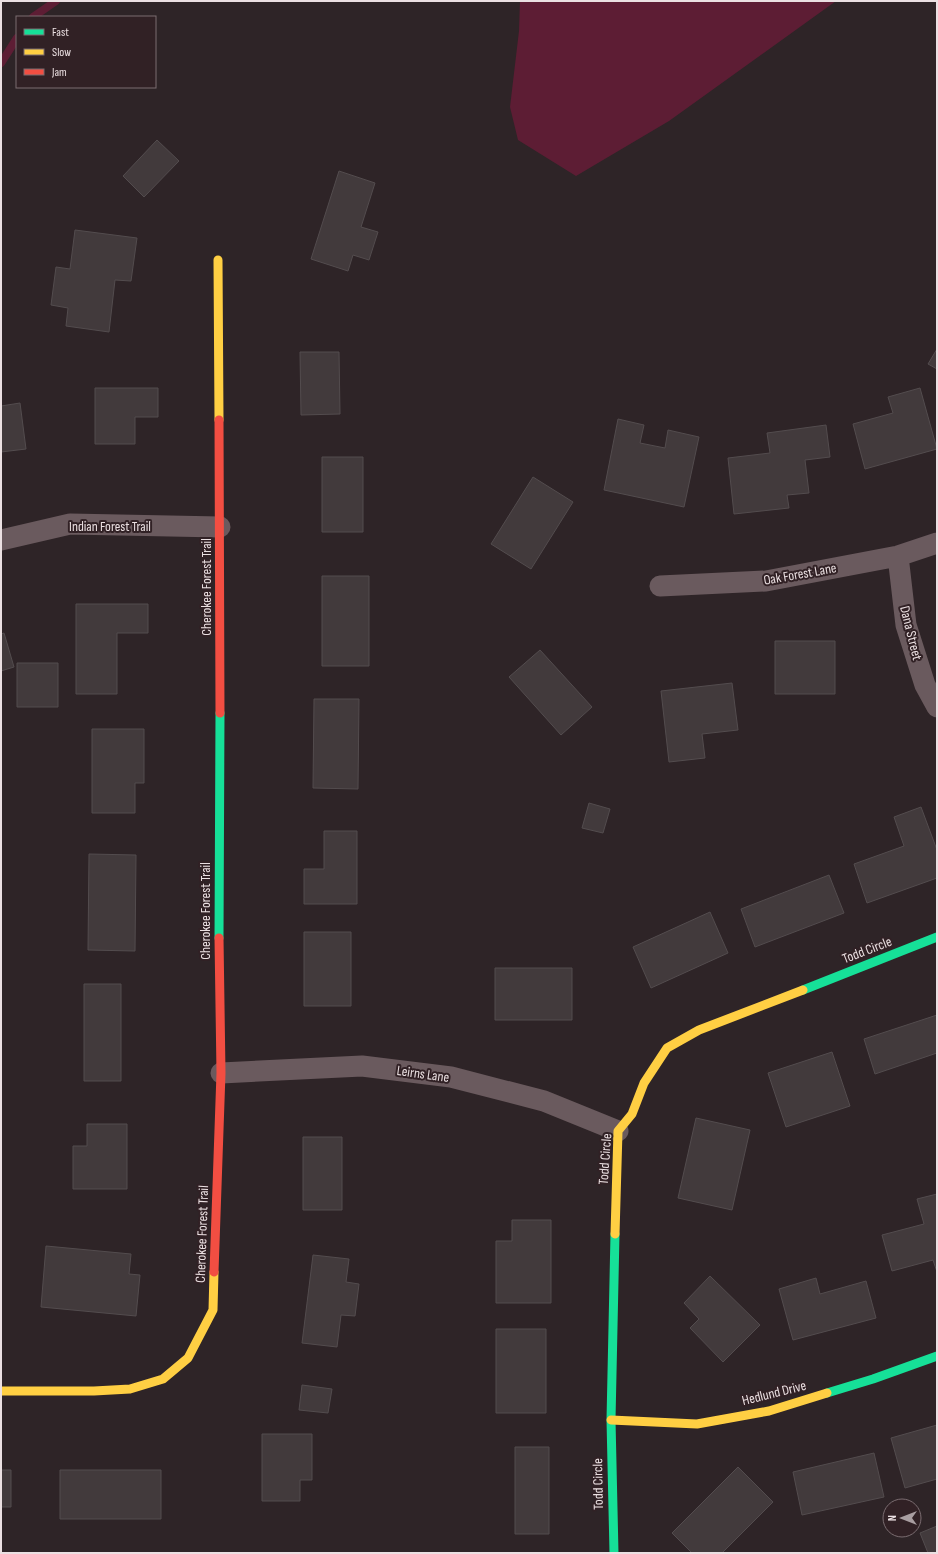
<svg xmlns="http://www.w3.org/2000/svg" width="938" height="1554" font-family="'Sofia Sans Condensed',sans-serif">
  <rect width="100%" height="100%" fill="#2e2427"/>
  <path fill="#5d1d34" d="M520 1H836L669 121 576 176 518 140 510 107 519 31Z"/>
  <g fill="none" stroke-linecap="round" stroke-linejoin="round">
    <path stroke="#5d1d34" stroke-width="8" d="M33 17 56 1
      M1 63 17 38"/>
  </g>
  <path fill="#423a3c" stroke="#534c4e" d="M157 140 179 161 144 197 123 176Z
    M339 171 375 183 361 227 378 232 369 260 353 255 348 271 311 259Z
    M75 230 137 238 131 281 115 280 109 332 66 326 68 308 51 305 56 267 70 269Z
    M937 349V369L928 364Z
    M300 352H339L340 414 301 415Z
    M95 388H158V417H135V444H95Z
    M920 388 937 449 865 469 853 424 893 413 888 397Z
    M20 403 26 449 1 452V406Z
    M618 419 644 425 640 443 665 448 668 430 699 437 684 507 604 490Z
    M826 425 830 457 805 460 809 493 787 495 789 508 734 514 728 458 770 453 767 433Z
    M322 457H363V532H322Z
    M533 477 573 502 531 569 491 544Z
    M322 576H369V666H322Z
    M76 604H148V633H117V694H76Z
    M4 633 14 667 1 671V634Z
    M775 641H835V694H775Z
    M540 650 592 707 561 735 509 677Z
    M17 663H58V707H17Z
    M732 683 738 730 702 734 705 758 669 762 661 691Z
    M314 699H359L358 789 313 788Z
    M92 729H144V783H135V813H92Z
    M589 803 610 809 603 833 582 828Z
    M921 807 937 850V878L867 903 854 864 904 846 894 817Z
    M324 831H357V904H304V869H324Z
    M89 854 136 855 135 951 88 950Z
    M829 875 844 913 755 947 741 909Z
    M710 912 728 953 651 988 633 947Z
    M304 932H351V1006H304Z
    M495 968H572V1020H495Z
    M84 984H121V1081H84Z
    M937 1015V1053L875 1074 864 1039Z
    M832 1052 850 1106 786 1127 768 1073Z
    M696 1118 750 1130 732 1210 678 1198Z
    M87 1124H127V1189H73V1146H87Z
    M303 1137H342V1210H303Z
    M937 1194V1272L933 1260 892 1271 882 1235 924 1224 917 1199Z
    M512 1220H551V1303H496V1241H512Z
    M46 1246 131 1254 129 1274 140 1275 136 1316 41 1307Z
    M313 1255 349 1259 346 1282 359 1284 355 1316 341 1315 337 1347 302 1343Z
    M710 1276 760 1325 723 1362 690 1328 699 1319 684 1303Z
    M816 1278 820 1294 866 1281 876 1318 793 1340 779 1289Z
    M496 1329H546V1413H496Z
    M302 1385 332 1389 328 1413 299 1410Z
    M937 1425V1479L905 1488 891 1438Z
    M262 1434H312V1480H300V1501H262Z
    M515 1447H549V1534H515Z
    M874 1453 884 1497 802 1515 793 1472Z
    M738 1467 773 1502 722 1553H692L672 1533Z
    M1 1470H11V1507H1Z
    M60 1470H161V1519H60Z
    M937 1526V1553H928L920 1533Z"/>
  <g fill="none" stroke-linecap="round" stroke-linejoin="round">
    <path stroke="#6a5a5e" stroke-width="21" d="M1 540 70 524 220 527
      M898 556 906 625 925 685 937 707
      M660 586 766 581 898 556 937 543
      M221 1073 362 1066 451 1077 544 1101 618 1131"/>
    <path stroke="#16e098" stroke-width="9" d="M219 938 220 713
      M803 990 937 937
      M827 1393 873 1379 937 1356
      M614 1553 611 1420 615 1234"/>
    <path stroke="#ffcf43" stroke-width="9" d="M218 260 219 420
      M615 1234 618 1131 632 1114 644 1083 667 1048 699 1030 803 990
      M1 1391H94L130 1389 163 1379 188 1358 213 1310 214 1272
      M611 1420 697 1424 769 1411 827 1393"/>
    <path stroke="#f24e42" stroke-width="9" d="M219 420 220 713
      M214 1272 221 1073 219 938"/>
  </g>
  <g text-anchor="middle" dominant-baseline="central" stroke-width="4" stroke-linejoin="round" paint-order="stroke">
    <g font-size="14" fill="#ebe0e2" stroke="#312125">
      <text x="110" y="526">Indian Forest Trail</text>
      <text transform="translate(800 574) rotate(-10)">Oak Forest Lane</text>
      <text transform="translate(206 587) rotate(-90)">Cherokee Forest Trail</text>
      <text transform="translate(911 633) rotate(76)">Dana Street</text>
      <text transform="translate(205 911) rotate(-90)">Cherokee Forest Trail</text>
      <text transform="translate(867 950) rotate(-21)">Todd Circle</text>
      <text transform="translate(423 1074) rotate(8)">Leirns Lane</text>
      <text transform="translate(605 1159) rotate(-86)">Todd Circle</text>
      <text transform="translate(202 1234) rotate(-88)">Cherokee Forest Trail</text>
      <text transform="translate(774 1393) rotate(-14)">Hedlund Drive</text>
      <text transform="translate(598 1484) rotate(-91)">Todd Circle</text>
    </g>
  </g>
  <rect width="938" height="1554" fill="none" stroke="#ebe0e2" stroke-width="4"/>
  <rect x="16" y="16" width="140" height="72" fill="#312125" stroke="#7b6d71"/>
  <rect x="24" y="29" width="20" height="6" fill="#16e098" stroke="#7b6d71"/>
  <text x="52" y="36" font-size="12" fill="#ebe0e2">Fast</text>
  <rect x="24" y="49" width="20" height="6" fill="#ffcf43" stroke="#7b6d71"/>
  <text x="52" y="56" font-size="12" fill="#ebe0e2">Slow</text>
  <rect x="24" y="69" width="20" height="6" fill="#f24e42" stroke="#7b6d71"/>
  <text x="52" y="76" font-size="12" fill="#ebe0e2">Jam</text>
  <g transform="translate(902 1518) rotate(270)"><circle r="19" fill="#312125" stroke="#7b6d71"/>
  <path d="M0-3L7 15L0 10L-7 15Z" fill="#a99ea1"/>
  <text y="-6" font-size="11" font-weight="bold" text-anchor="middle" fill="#ebe0e2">N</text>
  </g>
</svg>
